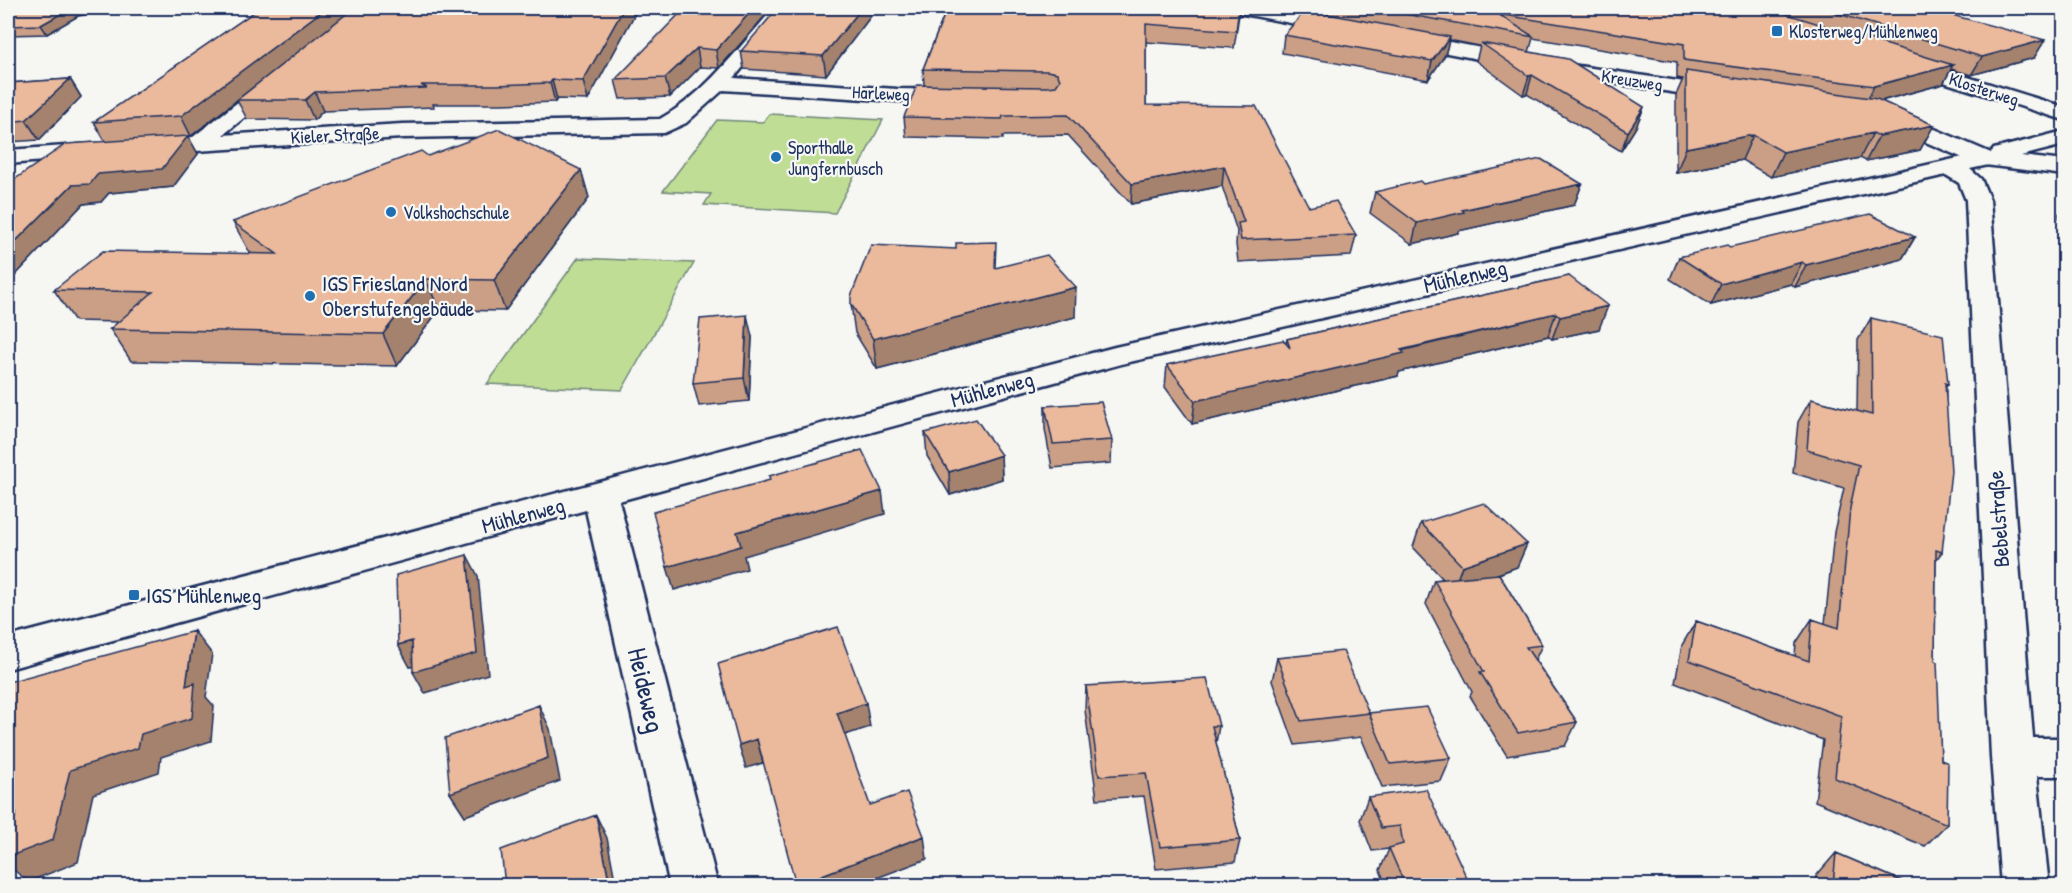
<svg xmlns="http://www.w3.org/2000/svg" width="2072" height="893" font-family="'Patrick Hand',sans-serif">
  <rect width="100%" height="100%" fill="#f6f6f2"/>
  <filter id="ink" filterUnits="userSpaceOnUse"><feTurbulence type="fractalNoise" baseFrequency=".0167" numOctaves="2"/><feDisplacementMap in="SourceGraphic" scale="12" xChannelSelector="R" yChannelSelector="G"/><feConvolveMatrix kernelMatrix="1 2 1 2 8 2 1 2 1" color-interpolation-filters="sRGB"/></filter>
  <g filter="url(#ink)">
    <path fill="#c0dd95" stroke="#6e867a" stroke-width="1.5" d="M769 114 883 120 835 213 704 205 711 194 663 191 717 120 763 122Z
      M578 258 694 263 622 390 487 384Z"/>
    <g fill="none" stroke-linecap="round" stroke-linejoin="round">
      <defs>
        <path id="street" d="M774 8H792L734 78 897 89 957 90 964 92 968 96 964 100 957 102 897 101 723 90 686 123 664 133 402 138 149 154 141 152 138 147 141 142 193 137 270 77 277 75 284 77 287 81 284 85 223 135 402 124 660 119C706 94 739 47 774 8Z
          M95 144 103 146 107 151 103 156 8 164V150Z
          M1985 152 1993 154 1997 159 1993 164 1970 169 1981 179 1990 200 2033 738H2064V776H2037L2049 886H2001L1991 757 1966 200 1959 183 1946 175 1121 364 619 501 718 886H670L586 510 8 669V637L1115 347Z"/>
        <path id="secondary" d="M1229 8H1266L1343 21 1350 23 1352 27 1350 31 1343 33 1238 13 1232 12Z
          M1402 33 1572 65 1724 88 1731 90 1735 94 1731 98 1724 100 1572 77 1395 43 1392 39 1395 35Z
          M1903 57 2064 107V120L1896 67 1893 63 1896 59Z
          M1887 113 1916 121 1991 153 1994 149 2064 131V145L2021 156 2064 161V175L1977 164 1900 131 1879 125 1876 120 1879 115Z"/>
      </defs>
      <use href="#street" stroke="#1b2f5e" stroke-width="5"/>
      <use href="#secondary" stroke="#1b2f5e" stroke-width="5"/>
      <use href="#street" fill="#f6f6f2" fill-rule="evenodd"/>
      <use href="#secondary" fill="#f6f6f2" fill-rule="evenodd"/>
    </g>
    <path fill="#ca9f86" stroke="#1b2f5e" stroke-width="1.5" d="M20 8H97L84 15 78 16 47 34 8 35V14H10Z
      M260 8H638L588 100 557 99 555 102 502 104H433L434 107 323 111 314 120 247 119 237 100 296 53 191 136H188L198 154 173 187 109 193 101 202 83 204 8 283V184L105 141 94 122Z
      M772 8 719 68 700 67 670 97 620 99 615 80Z
      M877 8 826 75 744 69 741 51Z
      M947 8H1240L1234 48 1146 42V105L1356 235 1351 256 1238 262 1236 244 1237 231 1222 186 1131 204 1068 135 1003 136V139L906 137 904 117 924 85 923 69Z
      M1316 8H1926L2034 58 1971 75 1951 69 1943 84 1881 101 1934 125 1920 150 1866 161 1860 158 1771 177 1742 160 1676 173V95L1683 79 1677 78V62L1533 38 1529 52 1644 107 1636 127 1621 151 1527 94 1523 95 1476 61 1480 46 1449 40 1445 55 1428 80 1282 53 1284 35 1315 12Z
      M70 79 81 97 39 140 8 142V83Z
      M581 170 589 198 505 311 439 310 397 366 131 361 110 329 119 322 75 321 54 290 251 253 249 251 233 222Z
      M1423 184H1582L1574 205 1458 231V233L1412 244 1370 213 1375 192Z
      M2064 206V252L2059 214Z
      M1915 237 1902 259 1795 287 1791 284 1711 305 1670 279 1679 257 1730 247Z
      M997 268 1075 317 877 369 855 333 851 304Z
      M1569 276 1599 329 1552 339 1548 336 1399 372 1398 376 1192 424 1165 387 1167 365 1286 344 1287 339Z
      M1871 318 1948 384 1946 387 1942 552 1936 560 1935 661 1941 760 1947 824 1925 846 1815 801 1823 740 1675 683 1682 645 1696 621 1795 656 1796 643 1812 619 1825 624 1834 532 1844 488 1793 473 1798 422 1811 399 1857 411 1858 340Z
      M752 337 749 401 699 406 693 383Z
      M1045 406 1112 440 1111 463 1052 468 1045 429Z
      M925 433 1001 455 1002 479 950 495 927 456Z
      M1421 523 1527 544 1517 567 1499 574 1542 645 1535 660 1577 722 1565 746 1507 756 1470 696 1472 692 1426 604 1434 580 1443 579 1413 547Z
      M1277 658 1369 713 1451 758 1441 781 1382 787 1361 737 1295 745 1272 681Z
      M1086 686 1219 726 1216 743 1240 840 1235 862 1156 869 1144 796 1097 799 1085 710Z
      M1368 797 1470 885H1386L1380 870 1389 849 1372 851 1360 820Z
      M1836 853 1911 885H1815L1816 876Z"/>
    <path fill="#a4826d" stroke="#1b2f5e" stroke-width="1.5" d="M71 8H73L78 16 47 34 41 25Z
      M79 8H97L84 15Z
      M326 8H355L191 136 181 116Z
      M624 8H638L588 100 583 81Z
      M754 8H772L719 68 716 50Z
      M862 8H877L826 75 823 56Z
      M1450 37 1445 55 1428 80 1432 61Z
      M2045 40 2034 58 1971 75 1982 57Z
      M697 48 700 67 670 97 665 78Z
      M1953 65 1943 84 1865 105 1874 86Z
      M1532 75 1527 94 1523 95 1529 76Z
      M70 79 81 97 39 140 26 120Z
      M552 80 557 99 555 102 550 83Z
      M315 92 323 111 314 120 305 100Z
      M1644 107 1636 127 1621 151 1628 132Z
      M1934 125 1920 150 1866 161 1879 136Z
      M1873 133 1860 158 1771 177 1783 152Z
      M1753 135 1742 160 1676 173 1686 148Z
      M188 136 198 154 173 187 109 193 101 202 83 204 8 283V249L72 185Z
      M1224 166 1222 186 1131 204 1132 184Z
      M581 170 589 198 505 311 494 280Z
      M1582 184 1574 205 1458 231V233L1412 244 1417 223 1462 210Z
      M1915 237 1902 259 1795 287 1806 265Z
      M1802 262 1791 284 1711 305 1721 284Z
      M426 279 439 310 397 366 383 334Z
      M1076 287 1075 317 877 369 873 339Z
      M1608 306 1599 329 1552 339 1560 317Z
      M1556 313 1548 336 1399 372 1398 376 1192 424 1195 401Z
      M747 315 752 337 749 401 744 378Z
      M1001 455 1002 479 950 495 949 472Z
      M882 491 885 514 744 556 747 569 674 590 667 567 737 532Z
      M1527 544 1517 567 1453 590 1462 566Z
      M467 555 478 576 488 674 425 693 413 672Z
      M194 631 212 654 206 697 214 706 211 741 161 757 159 772 93 794 78 862 28 882 8 865V857L70 770 141 734 186 686Z
      M412 641 424 663 410 667 398 645Z
      M866 703 870 727 842 736 837 713Z
      M539 705 550 729 560 781 465 816 450 793Z
      M757 739 763 763 746 768 739 745Z
      M16 813 8 847V816Z
      M596 815 607 838 616 885H610Z
      M924 836 927 859 858 885H796Z"/>
    <path fill="#ebb99c" stroke="#1b2f5e" stroke-width="1.5" d="M20 8H71L41 25 8 26V14H10Z
      M260 8H326L181 116 94 122Z
      M354 8H624L583 81 552 80 550 83 496 85H421L427 88 315 92 305 100H237Z
      M685 8H754L716 50 697 48 665 78 615 80Z
      M778 8H862L823 56 741 51Z
      M947 8H1239L1236 31 1146 24V105L1256 106 1309 207 1336 201 1356 235 1241 240 1238 223 1244 222 1224 166 1132 184 1068 115 1003 116 1002 119 904 117 917 85 1047 87 1056 86 1060 80 1057 73 1047 71 923 69Z
      M1371 8H1767L1953 65 1874 86 1684 60V44L1498 14 1534 37Z
      M1819 8H1926L2045 40 1982 57Z
      M1306 10 1450 37 1432 61 1284 35Z
      M1481 43 1568 59 1644 107 1628 132 1532 75 1529 76Z
      M1686 71 1877 99 1934 125 1879 136 1873 133 1783 152 1753 135 1686 148Z
      M70 79 26 120 8 122V83Z
      M499 129 581 170 494 280 426 279 383 334 110 329 153 292 54 290 103 251 277 254 233 222 421 151 428 156Z
      M188 136 162 169 98 174 90 184 72 185 8 249V184L66 144Z
      M1541 159 1582 184 1462 210 1464 212 1417 223 1375 192 1420 181 1423 184Z
      M1870 214 1915 237 1806 265 1802 262 1721 284 1679 257 1727 245 1730 247Z
      M996 242 995 268 1047 255 1076 287 873 339 851 304V296L871 245 956 249V243Z
      M1569 276 1608 306 1560 317 1556 313 1401 350 1404 353 1195 401 1167 365 1283 340 1290 348 1287 339Z
      M747 315 744 378 693 383 700 319Z
      M1871 318 1943 335 1948 384 1945 383 1951 471 1942 552 1936 550 1935 661 1937 662 1941 760 1948 763 1947 824 1835 778 1841 716 1689 660 1696 621 1809 661 1812 619 1839 628 1850 508 1859 465 1807 450 1811 399 1872 415Z
      M1101 402 1112 440 1053 444 1045 406Z
      M976 419 1001 455 949 472 925 433Z
      M862 450 882 491 737 532 741 546 667 567 653 512 770 480 769 476Z
      M1484 503 1527 544 1462 566 1421 523Z
      M467 555 477 653 413 672 412 641 398 645 396 575Z
      M1499 574 1542 645 1526 647 1577 722 1518 733 1480 672H1484L1434 580Z
      M838 627 866 703 837 713 870 805 907 792 924 836 796 885 757 739 739 745 718 664Z
      M194 631 186 686 195 683 192 718 141 734 138 748 70 770 53 840 8 857V840L16 813 8 816V682Z
      M1343 651 1369 713 1301 721 1277 658Z
      M1207 678 1219 726H1212L1240 840 1160 847 1146 773 1099 776 1086 686Z
      M539 705 548 758 450 793 445 738Z
      M1427 707 1451 758 1390 764 1369 713Z
      M1426 789 1470 885H1405L1389 848 1403 844 1400 826 1381 828 1368 797Z
      M596 815 610 885H505L501 850Z
      M1836 853 1911 885H1833Z"/>
  </g>
  <g fill="#1f6fb2" stroke="#f6f6f2" stroke-width="2">
    <rect x="1771" y="25" width="12" height="12" rx="3"/>
    <circle cx="776" cy="157" r="6"/>
    <circle cx="391" cy="212" r="6"/>
    <circle cx="310" cy="296" r="6"/>
    <rect x="128" y="589" width="12" height="12" rx="3"/>
  </g>
  <g text-anchor="middle" dominant-baseline="central" stroke-width="4.5" stroke-linejoin="round" paint-order="stroke">
    <g font-size="18" fill="#1b2f5e" stroke="#f6f6f2" text-anchor="start">
      <text x="1789" y="31">Klosterweg/Mühlenweg</text>
      <text x="788" y="147">Sporthalle<tspan x="788" dy="21">Jungfernbusch</tspan></text>
      <text x="403" y="212">Volkshochschule</text>
    </g>
    <g font-size="18" fill="#1b2f5e" stroke="#f6f6f2">
      <text transform="translate(1632 80) rotate(9)">Kreuzweg</text>
      <text transform="translate(1984 89) rotate(18)">Klosterweg</text>
      <text transform="translate(881 93) rotate(3)">Harleweg</text>
      <text transform="translate(335 135) rotate(-3)">Kieler Straße</text>
    </g>
    <g font-size="22" fill="#1b2f5e" stroke="#f6f6f2">
      <text transform="translate(1465 276) rotate(-13)">Mühlenweg</text>
      <text transform="translate(992 389) rotate(-15)">Mühlenweg</text>
      <text transform="translate(523 515) rotate(-15)">Mühlenweg</text>
      <text transform="translate(1998 519) rotate(-94)">Bebelstraße</text>
    </g>
    <g font-size="22" fill="#1b2f5e" stroke="#f6f6f2" text-anchor="start">
      <text x="322" y="283">IGS Friesland Nord<tspan x="322" dy="25">Oberstufengebäude</tspan></text>
      <text x="146" y="595">IGS Mühlenweg</text>
    </g>
    <g font-size="27" fill="#1b2f5e" stroke="#f6f6f2">
      <text transform="translate(647 690) rotate(77)">Heideweg</text>
    </g>
  </g>
  <rect width="2072" height="893" fill="none" stroke="#f6f6f2" stroke-width="30"/>
  <rect x="15" y="15" width="2042" height="863" fill="none" stroke="#1b2f5e" stroke-width="2" filter="url(#ink)"/>
</svg>
